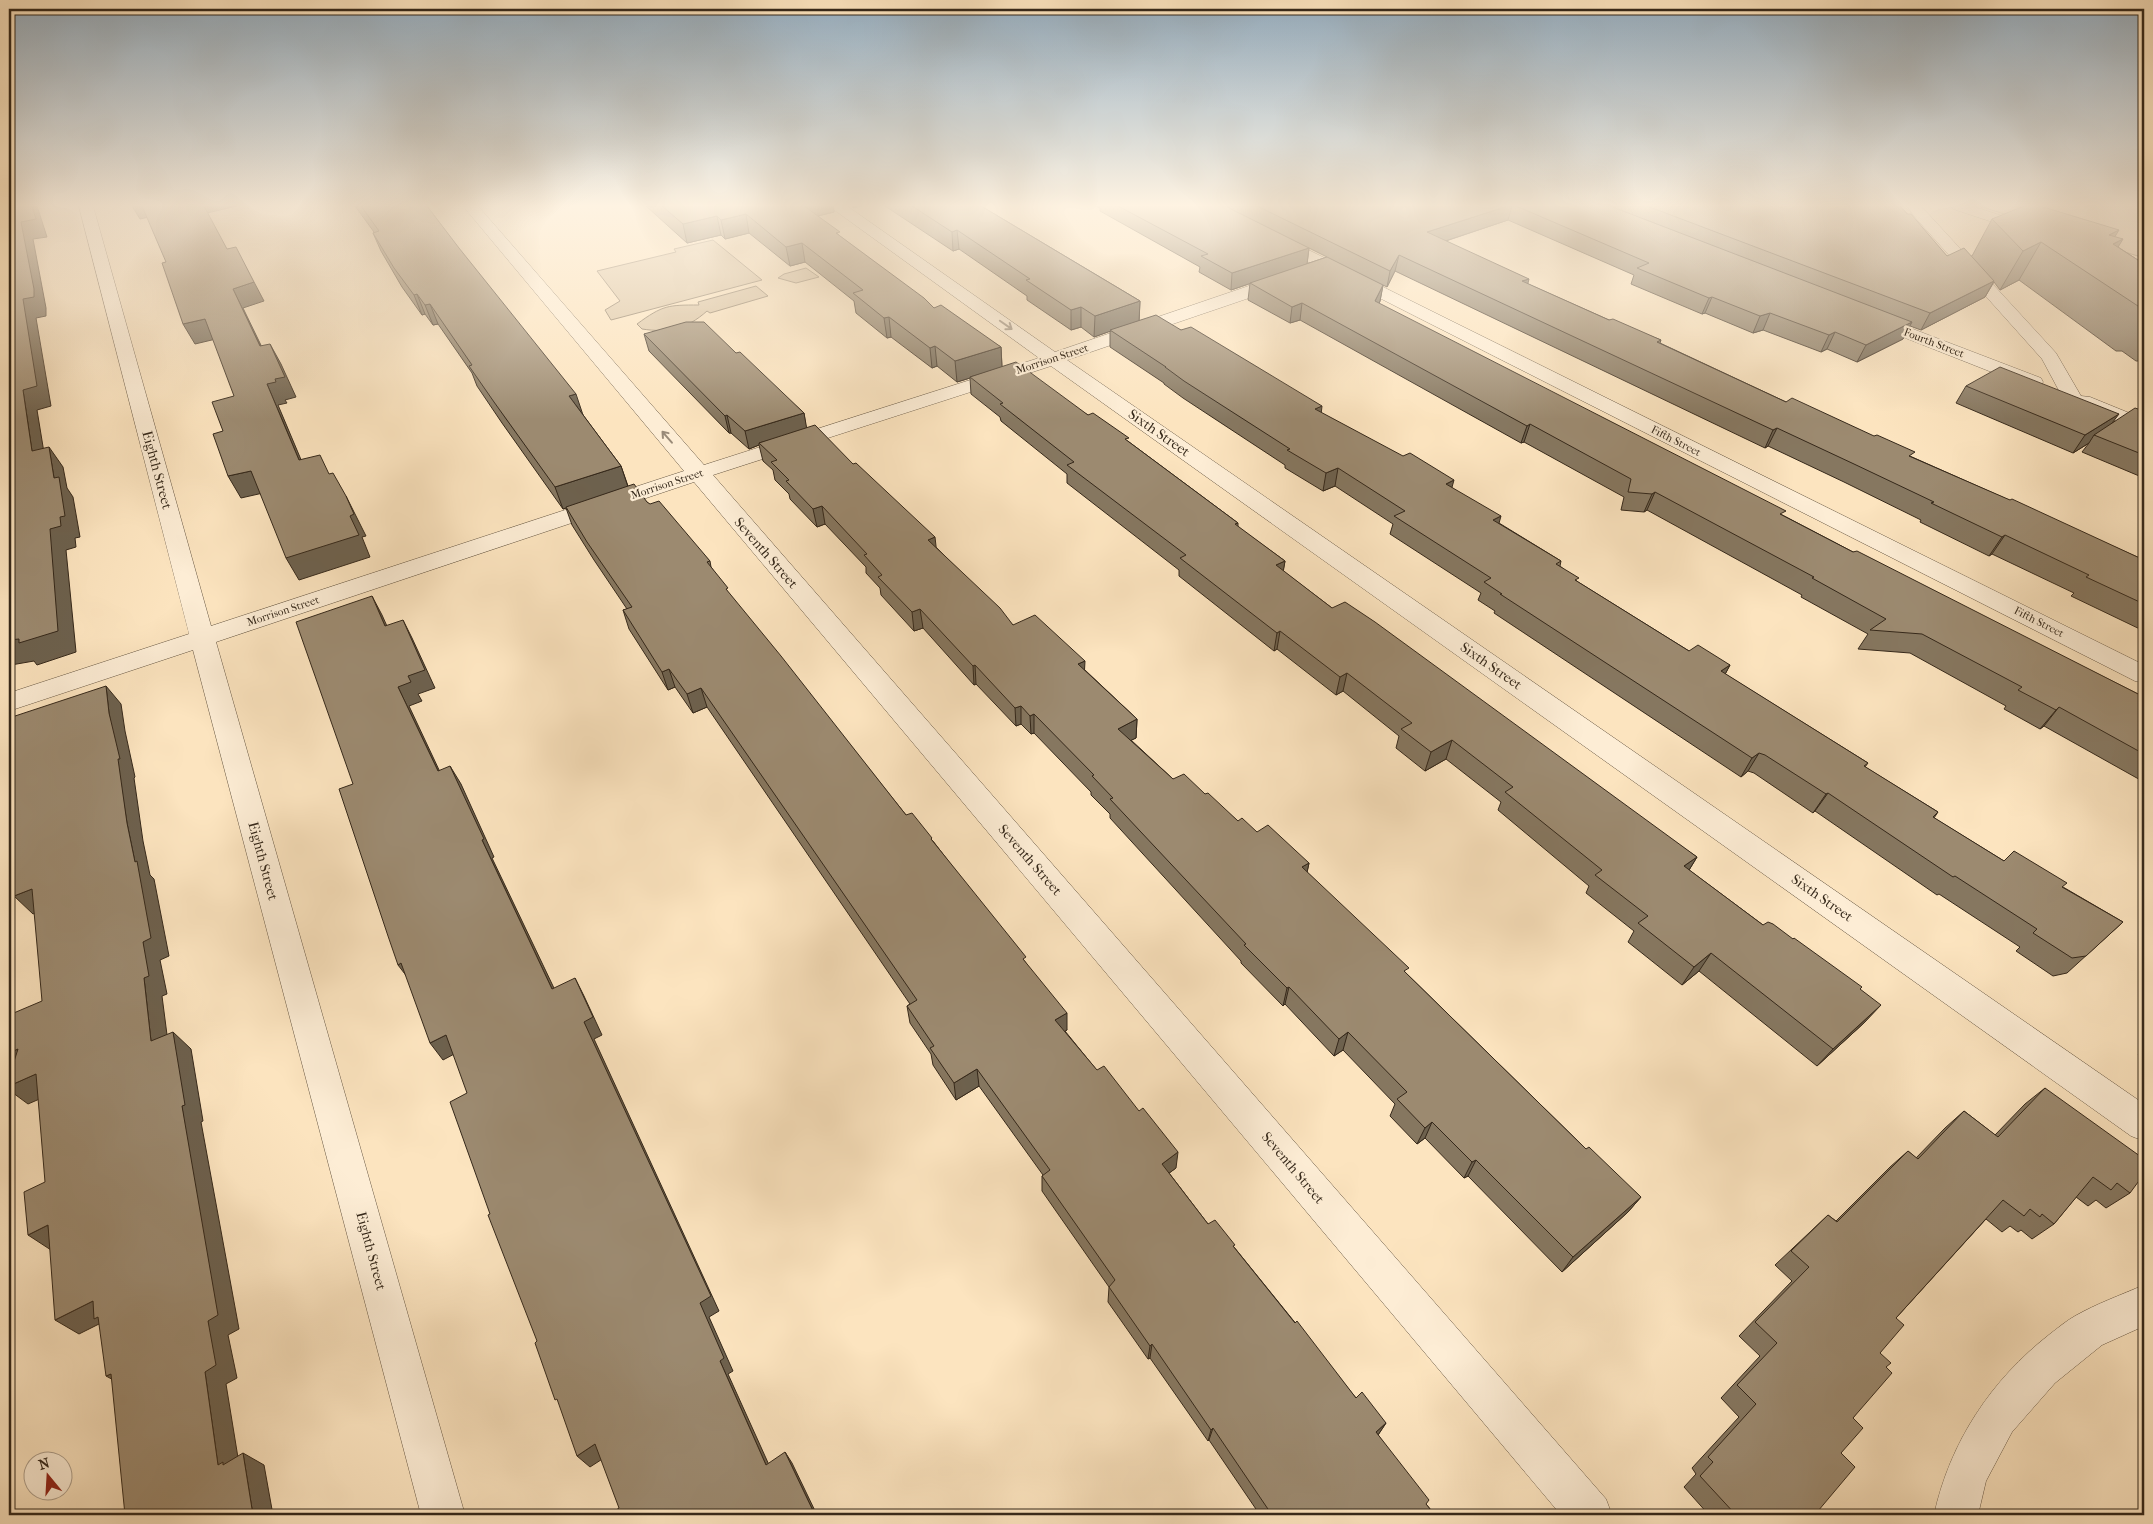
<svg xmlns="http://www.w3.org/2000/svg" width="2153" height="1524" font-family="'IM FELL French Canon',serif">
  <rect width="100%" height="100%" fill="#fce4bf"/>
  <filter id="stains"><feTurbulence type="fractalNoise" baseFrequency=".004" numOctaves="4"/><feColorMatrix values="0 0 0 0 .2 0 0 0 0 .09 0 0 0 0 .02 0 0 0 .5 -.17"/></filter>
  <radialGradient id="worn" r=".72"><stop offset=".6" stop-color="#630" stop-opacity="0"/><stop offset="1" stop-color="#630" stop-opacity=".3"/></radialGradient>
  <path fill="#dac4a3" stroke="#88765e" d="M1979 206H2144V258Z
    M713 240 762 280 611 320 605 310 620 301 597 271 676 252 674 249Z
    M806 268 819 277 796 283 778 278 784 274Z
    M756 286 768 296 710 313 707 311C687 329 668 333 642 329L637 324C663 305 668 305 699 305L698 302Z"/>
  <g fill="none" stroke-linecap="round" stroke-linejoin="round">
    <defs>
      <path id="minor" d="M79 206H93L211 626 684 471 463 206H478L704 465 1039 358 833 209 831 206H847L1055 352 1278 276H1290L1292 280 1290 284 1067 360 2144 1104V1141L2131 1136 1051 366 713 475 1606 1499 1612 1515H1561L694 482 216 642 465 1515H421L193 650 9 711V693L189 634Z
        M1202 206H1220L2144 665V683L2135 681 1204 209Z
        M1907 206H1921L2056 353 2081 396 2090 397 2144 419V432L2076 405 2073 401 2064 400 2042 359 1914 216Z
        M1951 206H1972L2036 227 2039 230 2036 233H2026L1953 209Z
        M1871 313 2041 378 2043 382 2041 386 2034 388 2027 386 1865 322 1862 318 1865 314Z
        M2144 1285V1326L2102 1345 2055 1383 2012 1432 1986 1481 1978 1515H1934C1950 1442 1991 1380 2050 1334 2058 1328 2066 1321 2075 1316 2096 1304 2121 1295 2144 1285Z"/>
    </defs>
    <use href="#minor" stroke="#675743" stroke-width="1"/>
    <use href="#minor" fill="#fdedd5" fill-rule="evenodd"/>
  </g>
  <path fill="#867760" stroke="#35281a" d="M355 206H427L621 466 628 486 647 502 710 561 711 567 729 594 906 815 933 841 1026 963 1067 1030 1065 1031 1176 1168 1169 1173 1208 1224 1234 1247 1356 1398 1386 1423 1378 1435 1426 1504 1435 1515H1260L1209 1440 1208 1441 1150 1358 1148 1359 1108 1302 1109 1287 1042 1191V1176L1043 1175 979 1086 956 1100 933 1065 931 1054 910 1023 907 1006 910 1004 707 707 693 713 675 687 668 690 629 629 623 610 627 609 594 560 572 525 566 508 563 509 502 423 477 386 472 373 438 324 433 325 425 314 422 315 402 287 381 251 373 233 374 232Z
    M646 206H833L834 212 818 216 841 237 934 308 1001 347 1002 367 1088 415 1129 442 1238 523V527L1285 561 1283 571 1332 608 1697 857 1689 870 1763 925 1860 989 1865 1022 1817 1066 1699 971 1682 985 1628 942 1634 931 1586 893 1589 886 1498 810 1501 802 1446 759 1425 771 1396 748 1399 736 1343 691 1336 695 1277 649 1274 651 1179 576V570L1067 483V474L1001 421 1000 417 971 394 970 378 957 382 937 366 932 368 891 337 887 338 856 313 854 301 805 262 790 266 749 233 725 239 721 235 687 243Z
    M885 206H981L1140 301 1139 321 1181 330 1321 413 1452 488 1499 523 1561 561 1560 566 1578 582 1689 651 1730 665 1725 674 1868 763 1865 767 1938 812 1934 818 2004 861 2063 887 2123 922 2067 973 2053 976 2016 951 2020 947 1939 894 1937 895 1815 811 1813 813 1754 773 1748 771 1741 777 1494 613 1495 611 1478 600 1481 593 1390 534 1393 524 1335 486 1323 491 1285 468V465L1183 398 1164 384V383L1110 347V331L1094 337 1081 327 1071 330 1027 300V296L959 249 953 251Z
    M1096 206H1900L1947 256H1972L1992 219 2115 237 2118 247 2144 264V361H2136L2122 351H2116L2019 280 2000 290 1994 282 1985 297 1921 330 1910 326 1903 339 1857 362 1827 349 1821 352 1763 330 1753 333 1705 313 1702 314 1631 284 1634 275 1508 220 1446 241 1528 284 1609 320 1661 340 1660 343 1786 402 1912 457 2144 560V631L2071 596 2074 593 1992 554 1989 556 1920 522 1921 520 1844 482 1768 446 1765 448 1395 271 1387 287 1383 285 1380 301 1379 304 1853 552 2144 697V782L2044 726 2040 729 2004 709 2006 706 1910 653 1858 649 1868 634 1801 597 1802 595 1647 510 1644 512 1621 510 1624 497 1524 442 1521 443 1300 320 1290 323 1248 300 1250 283 1327 257 1309 248 1307 264 1231 290 1199 272 1200 267 1100 211V208Z
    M644 334 736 353 804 413 806 428 937 548 1013 625 1085 670 1137 719 1136 738 1131 740 1173 779 1205 794 1238 821 1309 863 1307 872 1407 974 1586 1149 1641 1197 1628 1212 1562 1272 1468 1176 1464 1178 1425 1138 1417 1144 1390 1116 1395 1104 1343 1050 1334 1056 1285 1004 1283 1006 1241 963V961L1110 818V814L1091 795V792L1034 733 1031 734 1021 724 1016 726 976 684 974 685 923 628 914 631 881 595 880 588 866 573V567L825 524 817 527 790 499 789 494 775 480 773 470 763 461 759 445 749 449 731 433H729L649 351Z
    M1966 386 2112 423 2142 410 2144 407V478L2082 452 2089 443 2073 453 1956 403Z
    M2144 1048V1059L2138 1055Z
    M2045 1088 2130 1193 2106 1208 2096 1200 2088 1206 2076 1197 2054 1224 2032 1239 2021 1230 2018 1232 2010 1226 2002 1232 1986 1219 1896 1318 1880 1353 1886 1367 1853 1418 1841 1453 1818 1511 1822 1515H1709L1684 1487 1696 1474 1692 1468 1739 1417 1721 1398 1760 1356 1739 1336 1792 1281 1775 1265 1828 1215 1836 1221 1890 1167 1908 1151 1916 1158 1945 1128 1964 1111 1995 1135 2025 1104Z"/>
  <path fill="#6d614e" stroke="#35281a" d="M32 206H37L47 237 33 239 46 308V316L36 318 51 406 37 410 47 471 32 451 23 390 21 222Z
    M132 206H143L149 217 140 219Z
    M204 206H237L207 213Z
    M799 206H833L834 212 801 220Z
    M853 206H862L853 208Z
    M1508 206H1512L1508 220 1424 248 1427 232Z
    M746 214 749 233 725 239 721 220Z
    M717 216 721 235 687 243 683 224Z
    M957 230 959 249 953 251 952 232Z
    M2119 230 2095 269 2109 235Z
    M2123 239 2099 278 2113 244Z
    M2041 242 2019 280 2000 290 2023 251Z
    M802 243 805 262 790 266 786 247Z
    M1309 248 1307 264 1231 290 1232 273Z
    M1399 255 1395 271 1387 287 1390 271Z
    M1529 279 1525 295 1522 281Z
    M1994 281 1985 297 1921 330 1930 313Z
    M254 282 264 301 243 308 271 366 260 346 233 289Z
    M1383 285 1380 301 1372 318 1375 301Z
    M417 294 425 314 422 315 414 295Z
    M1712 297 1705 313 1702 314 1709 298Z
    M1140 301 1139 321 1094 337 1095 316Z
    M1302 303 1300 320 1290 323 1292 307Z
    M430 304 438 324 433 325 425 305Z
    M1081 307V327L1071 330V310Z
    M1770 313 1763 330 1753 333 1760 316Z
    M889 317 891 337 887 338 884 318Z
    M205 319 216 339 195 344 183 324Z
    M1912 322 1903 339 1857 362 1866 345Z
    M1835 332 1827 349 1821 352 1829 335Z
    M270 344 281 364 296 397 285 400 287 403 278 405 310 481 299 460 267 384 275 379Z
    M935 346 937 366 932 368 930 348Z
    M1001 347 1002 368 970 377V378L957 382 955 361Z
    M576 394 583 415 569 396Z
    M1322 406 1320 424 1315 409Z
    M804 413 807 430 759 443V445L749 449 745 431Z
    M2119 414 2106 431 2094 435 2089 443 2073 453 2085 435Z
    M727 415 731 433H729L725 416Z
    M1530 424 1524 442 1521 443 1527 426Z
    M1777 428 1768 446 1765 448 1773 430Z
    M49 447 63 467 67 488 73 497 80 537 75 538 76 547 66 550 76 652 37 665 34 661 11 665 9 661V640L50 529 54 478Z
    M621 466 628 487 563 509 555 487Z
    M1338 468 1335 486 1323 491 1326 473Z
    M251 471 263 493 241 498 228 476Z
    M1454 480 1449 498 1446 484Z
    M1655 492 1647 510 1644 512 1652 494Z
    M346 496 366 536 362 537 370 557 299 580 286 558 350 516Z
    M822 506 825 524 817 527 813 509Z
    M1501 516 1496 534 1493 520Z
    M2005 535 1992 554 1989 556 2002 537Z
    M935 537 937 555 928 540Z
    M1285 561 1282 579 1276 565Z
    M372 596 382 615 395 644 385 626Z
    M920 609 923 628 914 631 912 612Z
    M403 620 412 638 435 688 418 694 422 701 409 706 448 789 438 771 398 687 408 676Z
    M1280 631 1277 649 1274 651 1277 633Z
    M1085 661 1084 679 1078 664Z
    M975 665 976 684 974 685 973 666Z
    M1730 665 1720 684 1721 671Z
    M669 669 675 687 668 690 662 672Z
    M1347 673 1343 691 1336 695 1340 677Z
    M106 686 121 704 125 731 135 777 134 778 143 841 150 875 154 879 169 956 160 960 167 994 162 996 170 1058 151 1041 144 978 143 942 135 862 127 823 109 713Z
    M701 688 707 707 693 713 687 694Z
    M1021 706V724L1016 726 1015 708Z
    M2059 707 2044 726 2040 729 2056 710Z
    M1034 714V733L1031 734 1030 716Z
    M1137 719 1136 738 1117 747 1118 729Z
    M1452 740 1446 759 1425 771 1431 752Z
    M1759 753 1748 771 1741 777 1752 758Z
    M450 766 461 784 494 857 492 858 563 1007 552 989 482 840Z
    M1828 793 1815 811 1813 813 1826 794Z
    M1697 857 1686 875 1684 866Z
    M1309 863 1305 882 1302 867Z
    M32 889 51 907 33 914 14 896Z
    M1711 953 1699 971 1682 985 1694 967Z
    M401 963 411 982 398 965Z
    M575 978 584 996 602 1035 594 1039 719 1311 709 1317 733 1371 728 1374 774 1476 766 1465 720 1361 584 1022Z
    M1289 987 1285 1004 1283 1006 1287 988Z
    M1881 1005 1865 1022 1817 1066 1833 1049Z
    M1067 1013V1030L1056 1037 1055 1020Z
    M173 1032 191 1049 203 1121 201 1122 239 1329 228 1335 237 1378 226 1384 240 1470 218 1465 205 1372 208 1321Z
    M1348 1032 1343 1050 1334 1056 1339 1039Z
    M446 1035 458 1052 443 1060 430 1043Z
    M18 1049 16 1077 9 1071V1053Z
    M977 1069 979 1086 956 1100 954 1083Z
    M36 1074 58 1091 28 1104 9 1090V1086Z
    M1432 1122 1425 1138 1417 1144 1425 1128Z
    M1178 1152 1176 1168 1160 1180 1162 1164Z
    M1476 1160 1468 1176 1464 1178 1472 1162Z
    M1641 1197 1628 1212 1562 1272 1573 1257Z
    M48 1225 51 1250 28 1235Z
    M93 1301 101 1323 79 1334 55 1320Z
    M1152 1344 1150 1358 1148 1359 1150 1346Z
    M111 1374 130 1389 106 1376Z
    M1386 1423 1378 1435 1376 1432Z
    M1213 1428 1209 1440 1208 1441 1211 1430Z
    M595 1444 607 1456 590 1467 577 1456Z
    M785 1452 792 1463 817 1515H815Z
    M243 1453 264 1465 273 1515H253Z"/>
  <path fill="#9c8a70" stroke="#35281a" d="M9 206H32L36 219 21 222 34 289V297L23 299 37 386 23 390 32 451 49 447 54 478 59 477 65 516 60 517 61 526 50 529 58 631 19 643V639L9 640Z
    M142 206H204L227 249 236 247 254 282 233 289 260 346 270 344 285 377 275 379 276 382 267 384 299 460 320 455 329 474 333 473 346 496 354 514 350 516 359 535 286 558 251 471 228 476 213 434 223 431 212 402 234 396 205 319 183 324 162 263 166 262Z
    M361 206H427L459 248 576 394 569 396 621 466 555 487 494 402 469 366 472 365 430 304 425 305 417 294 414 295 394 268 373 233 379 231Z
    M662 206H804L840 232 836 233 924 298 934 308 941 305 1001 347 955 361 935 346 930 348 889 317 884 318 853 293 863 290 802 243 786 247 746 214 721 220 717 216 683 224Z
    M912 206H981L1140 301 1095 316 1081 307 1071 310 1026 280 1030 279 957 230 952 232Z
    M1118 206H1225L1309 248 1232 273 1201 256 1208 254Z
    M1257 206H1508L1427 232 1529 279 1522 281 1609 320 1613 319 1661 340 1657 342 1786 402 1792 398 1874 436 1877 435 1915 452 1909 456 1980 487 2010 500 2012 499 2144 560V604L2086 577 2089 575 2005 535 2002 537 1931 503 1934 502 1854 464 1777 428 1773 430 1399 255 1390 271Z
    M1516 206H1610L1912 322 1866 345 1835 332 1829 335 1770 313 1760 316 1712 297 1709 298 1637 268 1649 263Z
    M1647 206H1900L1907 214H1911L1947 256 1964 248 1994 281 1930 313Z
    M2024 206H2040L2119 230 2109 235 2123 239 2113 244 2144 264V310L2041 242 2023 251 1992 219Z
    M1327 257 1383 285 1375 301 1786 511 1780 514 1853 552 1857 551 2144 697V754L2059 707 2056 710 2018 690 2022 687 1922 634 1870 630 1886 619 1812 578 1814 577 1655 492 1652 494 1628 492 1631 479 1530 424 1527 426 1302 303 1292 307 1250 283Z
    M1156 315 1181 330 1191 327 1322 406 1315 409 1403 456 1410 453 1454 480 1446 484 1501 516 1493 520 1561 561 1556 564 1579 578 1575 580 1689 651 1698 645 1730 665 1721 671 1868 763 1864 766 1938 812 1933 817 2004 861 2014 851 2067 883 2062 887 2123 922 2086 956 2072 958 2033 933 2037 929 1955 876 1953 877 1828 793 1826 794 1765 755 1759 753 1752 758 1500 594H1502L1484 582 1491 578 1394 516 1405 511 1338 468 1326 473 1287 450 1290 449 1184 381 1165 367H1166L1110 330Z
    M686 322H704L736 353 740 352 804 413 745 431 727 415 725 416 644 334Z
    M1016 362 1088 415 1093 413 1129 438 1125 439 1238 523 1235 524 1285 561 1276 565 1332 608 1345 602 1375 622 1697 857 1684 866 1763 925 1768 922 1773 924 1793 939 1794 938 1862 987 1860 989 1881 1005 1833 1049 1711 953 1694 967 1638 923 1648 916 1595 875 1602 870 1505 792 1513 787 1452 740 1431 752 1401 729 1412 723 1347 673 1340 677 1280 631 1277 633 1180 558 1186 555 1067 465 1074 462 1000 404 1003 403 970 377Z
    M2000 367 2119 414 2085 435 1966 386Z
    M2135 408 2144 411V455L2094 435Z
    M815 425 853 464 856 463 935 537 928 540 1000 608 1013 625 1035 615 1085 661 1078 664 1137 719 1118 729 1173 779 1184 774 1205 794 1208 793 1238 821 1242 818 1257 832 1268 825 1309 863 1302 867 1409 968 1404 971 1586 1149 1589 1147 1641 1197 1573 1257 1476 1160 1472 1162 1432 1122 1425 1128 1397 1099 1407 1092 1348 1032 1339 1039 1289 987 1287 988 1244 945 1246 944 1110 799 1113 798 1092 776 1094 775 1034 714 1030 716 1021 706 1015 708 975 665 973 666 920 609 912 612 878 577 882 575 864 555 867 554 822 506 813 509 786 481 789 480 771 462 777 460 759 443Z
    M634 484 647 502 650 504 659 501 710 561 707 562 728 588 726 589 781 656 906 815 912 813 932 838 931 839 1026 957 1023 959 1067 1013 1055 1020 1097 1070 1104 1066 1139 1111 1143 1108 1178 1152 1162 1164 1208 1224 1215 1220 1235 1245 1233 1246 1295 1323 1297 1321 1356 1398 1362 1392 1386 1423 1376 1432 1429 1500 1426 1504 1435 1515H1272L1213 1428 1211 1430 1152 1344 1150 1346 1109 1287 1115 1280 1042 1176 1050 1170 977 1069 954 1083 930 1048 934 1046 907 1006 917 1000 701 688 687 694 669 669 662 672 623 610 632 607 587 542 566 507Z
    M372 596 385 626 403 620 425 670 408 676 411 682 398 687 438 771 450 766 484 839 482 840 552 989 575 978 593 1017 584 1022 711 1296 700 1303 724 1358 720 1361 766 1465 785 1452 815 1515H609L619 1508 595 1444 577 1456 557 1399 555 1400 535 1343 537 1341 488 1215 490 1214 450 1102 467 1093 446 1035 430 1043 401 963 398 965 388 936 339 789 353 784 296 622Z
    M106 686 109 713 120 759H118L127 823 135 862 137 861 151 938 143 942 149 976 144 978 151 1041 173 1032 185 1105 182 1106 218 1315 208 1321 216 1365 205 1372 218 1465 223 1462V1465L243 1453 253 1515H125L111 1374 106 1376 98 1317 94 1319 93 1301 55 1320 48 1225 28 1235 24 1192 45 1182 36 1074 9 1086V1077L18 1049 9 1053V1015L42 1001 32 889 14 896 9 812V718Z
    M2045 1088 2144 1159V1174L2130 1193 2117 1183 2111 1190 2093 1177 2054 1224 2042 1214 2040 1217 2030 1209 2024 1216 2003 1200 1896 1318 1904 1325 1880 1353 1891 1363 1886 1367 1892 1373 1853 1418 1863 1428 1841 1453 1855 1467 1818 1511 1822 1515H1736L1700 1476 1713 1462 1708 1457 1756 1404 1737 1385 1777 1343 1755 1322 1809 1267 1791 1251 1828 1215 1837 1222 1908 1151 1918 1159 1964 1111 1998 1137Z"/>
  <defs><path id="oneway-shaft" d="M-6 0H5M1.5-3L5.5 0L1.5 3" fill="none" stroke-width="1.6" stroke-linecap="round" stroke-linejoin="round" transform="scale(1.25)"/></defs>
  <g stroke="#998a78">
    <use href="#oneway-shaft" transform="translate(1006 325) rotate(35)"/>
    <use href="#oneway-shaft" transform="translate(667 437) rotate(-131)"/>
  </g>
  <linearGradient id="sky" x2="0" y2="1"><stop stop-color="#95aec1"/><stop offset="0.49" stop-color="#fef3e2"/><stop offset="1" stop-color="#fef3e2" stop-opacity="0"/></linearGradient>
  <rect width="2153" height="419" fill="url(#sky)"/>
  <g text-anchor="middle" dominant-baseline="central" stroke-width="4.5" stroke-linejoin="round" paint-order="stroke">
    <g font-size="11" fill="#35281a" stroke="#fdedd5">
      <text transform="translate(1934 343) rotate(21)">Fourth Street</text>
      <text transform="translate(1052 359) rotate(-18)">Morrison Street</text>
      <text transform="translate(1676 441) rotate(27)">Fifth Street</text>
      <text transform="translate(667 484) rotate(-18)">Morrison Street</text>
      <text transform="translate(283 611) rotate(-18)">Morrison Street</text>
      <text transform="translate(2039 622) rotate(27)">Fifth Street</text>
    </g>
    <g font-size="14" fill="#35281a" stroke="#fdedd5">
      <text transform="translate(1159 433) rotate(35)">Sixth Street</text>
      <text transform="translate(157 470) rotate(75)">Eighth Street</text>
      <text transform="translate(766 553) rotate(49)">Seventh Street</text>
      <text transform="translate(1491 666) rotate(35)">Sixth Street</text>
      <text transform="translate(1030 860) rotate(49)">Seventh Street</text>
      <text transform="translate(263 861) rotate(75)">Eighth Street</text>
      <text transform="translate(1822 898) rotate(35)">Sixth Street</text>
      <text transform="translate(1293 1168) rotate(50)">Seventh Street</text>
      <text transform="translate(371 1251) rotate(75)">Eighth Street</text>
    </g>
  </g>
  <rect width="2153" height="1524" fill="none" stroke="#fce4bf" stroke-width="30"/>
  <rect x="10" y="10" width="2133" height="1504" fill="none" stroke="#35281a" stroke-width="2.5"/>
  <rect x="15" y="15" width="2123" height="1494" fill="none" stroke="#35281a"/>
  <g transform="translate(48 1476) rotate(342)"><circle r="24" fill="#fdedd5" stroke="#ad9e8a"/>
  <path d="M0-4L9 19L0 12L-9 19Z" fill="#8f2418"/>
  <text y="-8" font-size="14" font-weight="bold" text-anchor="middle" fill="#35281a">N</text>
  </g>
  <rect width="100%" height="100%" filter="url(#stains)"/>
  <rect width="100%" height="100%" fill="url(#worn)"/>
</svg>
